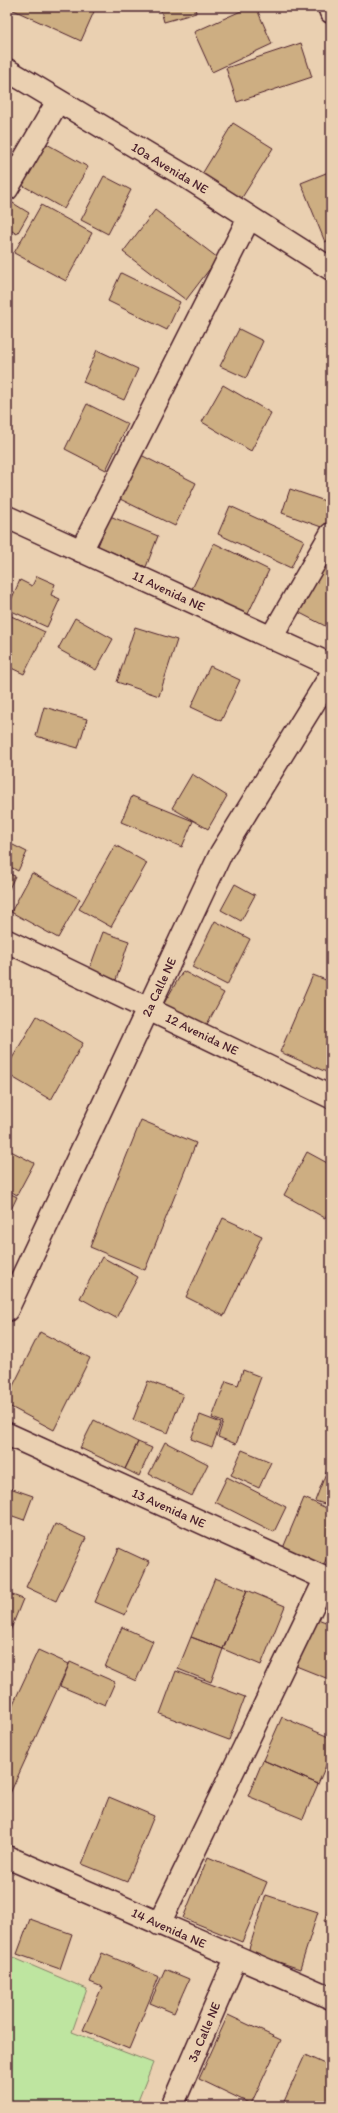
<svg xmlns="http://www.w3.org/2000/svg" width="338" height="2113" font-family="Itim,sans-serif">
  <rect width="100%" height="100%" fill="#ead0b1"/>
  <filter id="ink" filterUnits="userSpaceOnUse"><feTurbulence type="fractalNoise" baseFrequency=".025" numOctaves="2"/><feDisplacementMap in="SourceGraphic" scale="8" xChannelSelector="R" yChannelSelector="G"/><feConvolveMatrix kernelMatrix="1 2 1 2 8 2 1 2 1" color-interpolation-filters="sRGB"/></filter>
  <g filter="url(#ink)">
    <path fill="#bee5a0" stroke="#848266" d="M7 1955 87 1989 72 2032 153 2063 136 2106H7Z"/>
    <path fill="#cdae82" stroke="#4a1f2b" d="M7 7H96L81 41Z
      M160 7H195L196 13 164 22Z
      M250 7H256L272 44 212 72 194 32Z
      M301 43 312 77 237 102 226 68Z
      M233 123 273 148 238 204 199 179Z
      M45 143 88 167 64 209 22 185Z
      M331 171V239L325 242 301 183Z
      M104 176 131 190 108 234 81 220Z
      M8 200 29 213 17 234 7 228Z
      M41 205 92 233 66 281 14 253Z
      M155 210 218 258 186 300 123 252Z
      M121 273 180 302 167 330 108 301Z
      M7 310 11 311 7 322Z
      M239 329 263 341 246 378 220 366Z
      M97 350 138 369 124 400 83 382Z
      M223 385 271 413 251 451 202 422Z
      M87 404 128 424 106 470 65 449Z
      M141 455 196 483 175 526 120 499Z
      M290 489 331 503V518L327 529 282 513Z
      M230 506 304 540 291 568 218 534Z
      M110 516 158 536 146 567 98 546Z
      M214 543 269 570 246 618 191 591Z
      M331 549V629L298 612Z
      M37 576 55 584 51 595 60 599 47 627 7 609 20 580 32 586Z
      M7 614 45 632 24 674 7 666Z
      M75 618 113 639 96 670 58 649Z
      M135 627 177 640 159 696 117 682Z
      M210 666 240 680 221 721 191 707Z
      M44 707 87 719 78 748 36 736Z
      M192 774 227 796 208 829 172 808Z
      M331 791V803L326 800Z
      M132 796 193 821 182 847 121 822Z
      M7 842 27 852 18 871 7 865Z
      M115 845 147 863 111 927 79 909Z
      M7 873 15 876 7 893Z
      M32 873 80 899 58 938 11 912Z
      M235 884 255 895 241 921 221 910Z
      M215 921 250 939 227 985 192 967Z
      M103 932 129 941 116 980 89 970Z
      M183 971 224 993 205 1028 163 1005Z
      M313 975 331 982V1074L280 1052Z
      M37 1016 83 1043 51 1100 7 1074V1067Z
      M141 1120 196 1143 145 1270 90 1247Z
      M7 1149 34 1163 17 1195 7 1189Z
      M307 1152 331 1165V1207L325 1218 284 1195Z
      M7 1192 17 1197 7 1218Z
      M223 1218 262 1236 224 1316 186 1297Z
      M102 1257 138 1277 116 1318 80 1298Z
      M40 1332 90 1358 54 1430 7 1405V1398Z
      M243 1370 261 1377 236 1444 218 1437 223 1422 212 1418 226 1381 238 1385Z
      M148 1381 183 1394 168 1433 133 1420Z
      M200 1415 221 1423 212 1447 191 1439Z
      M94 1420 138 1442 125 1469 80 1448Z
      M138 1442 152 1448 139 1476 125 1469Z
      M165 1442 208 1464 192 1496 149 1474Z
      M242 1450 271 1462 259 1488 231 1475Z
      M331 1460V1506L315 1501Z
      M227 1477 286 1507 274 1532 215 1502Z
      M7 1487 33 1496 24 1520 7 1514Z
      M304 1498 331 1510V1549L323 1566 283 1548Z
      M55 1524 86 1538 56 1601 26 1587Z
      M119 1548 149 1562 125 1615 95 1602Z
      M215 1578 247 1590 223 1649 191 1637Z
      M247 1590 285 1606 261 1665 223 1649Z
      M7 1593 23 1599 8 1636 7 1635Z
      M315 1618 331 1624V1680L296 1666Z
      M122 1627 153 1641 136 1681 105 1667Z
      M191 1637 223 1649 211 1682 178 1669Z
      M38 1650 69 1664 7 1800V1717Z
      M70 1662 115 1682 105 1705 60 1686Z
      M176 1671 245 1697 229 1740 160 1714Z
      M282 1717 331 1738V1754L318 1784 263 1760Z
      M263 1760 318 1784 303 1819 248 1796Z
      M109 1797 154 1816 127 1882 82 1864Z
      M208 1857 267 1882 242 1942 183 1918Z
      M266 1895 318 1912 300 1969 248 1952Z
      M331 1903V1924L324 1921Z
      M30 1919 72 1934 60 1969 17 1954Z
      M102 1953 159 1977 129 2049 83 2030 102 1987 90 1982Z
      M165 1969 189 1979 174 2013 150 2003Z
      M228 2015 281 2040 251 2104 199 2079Z
      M305 2055 331 2067V2106H282Z"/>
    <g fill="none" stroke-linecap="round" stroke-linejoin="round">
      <defs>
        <path id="street" d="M329 7 331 12
          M7 70 185 176 331 269
          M7 189 58 101
          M7 517 331 665
          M81 551 249 218
          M271 638 331 534
          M7 941 331 1097
          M7 1310 221 853 331 675
          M7 1434 331 1581
          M7 1857 331 1998
          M159 1924 326 1578
          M172 2106 236 1958"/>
      </defs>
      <use href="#street" stroke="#4a1f2b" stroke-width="25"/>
      <use href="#street" stroke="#ead0b1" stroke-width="22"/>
    </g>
  </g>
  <g text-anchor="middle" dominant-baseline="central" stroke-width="3" stroke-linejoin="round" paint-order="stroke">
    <g font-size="13" fill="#4a1f2b" stroke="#ead0b1">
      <text transform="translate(170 168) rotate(31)">10a Avenida NE</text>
      <text transform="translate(169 591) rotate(25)">11 Avenida NE</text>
      <text transform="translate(159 987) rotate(-65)">2a Calle NE</text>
      <text transform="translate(202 1034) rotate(26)">12 Avenida NE</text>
      <text transform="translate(169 1508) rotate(24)">13 Avenida NE</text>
      <text transform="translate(169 1928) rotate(24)">14 Avenida NE</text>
      <text transform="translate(204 2032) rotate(-67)">3a Calle NE</text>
    </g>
  </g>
  <rect width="338" height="2113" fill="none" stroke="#ead0b1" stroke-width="24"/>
  <rect x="12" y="12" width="314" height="2089" fill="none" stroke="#4a1f2b" stroke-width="1.5" filter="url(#ink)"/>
</svg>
